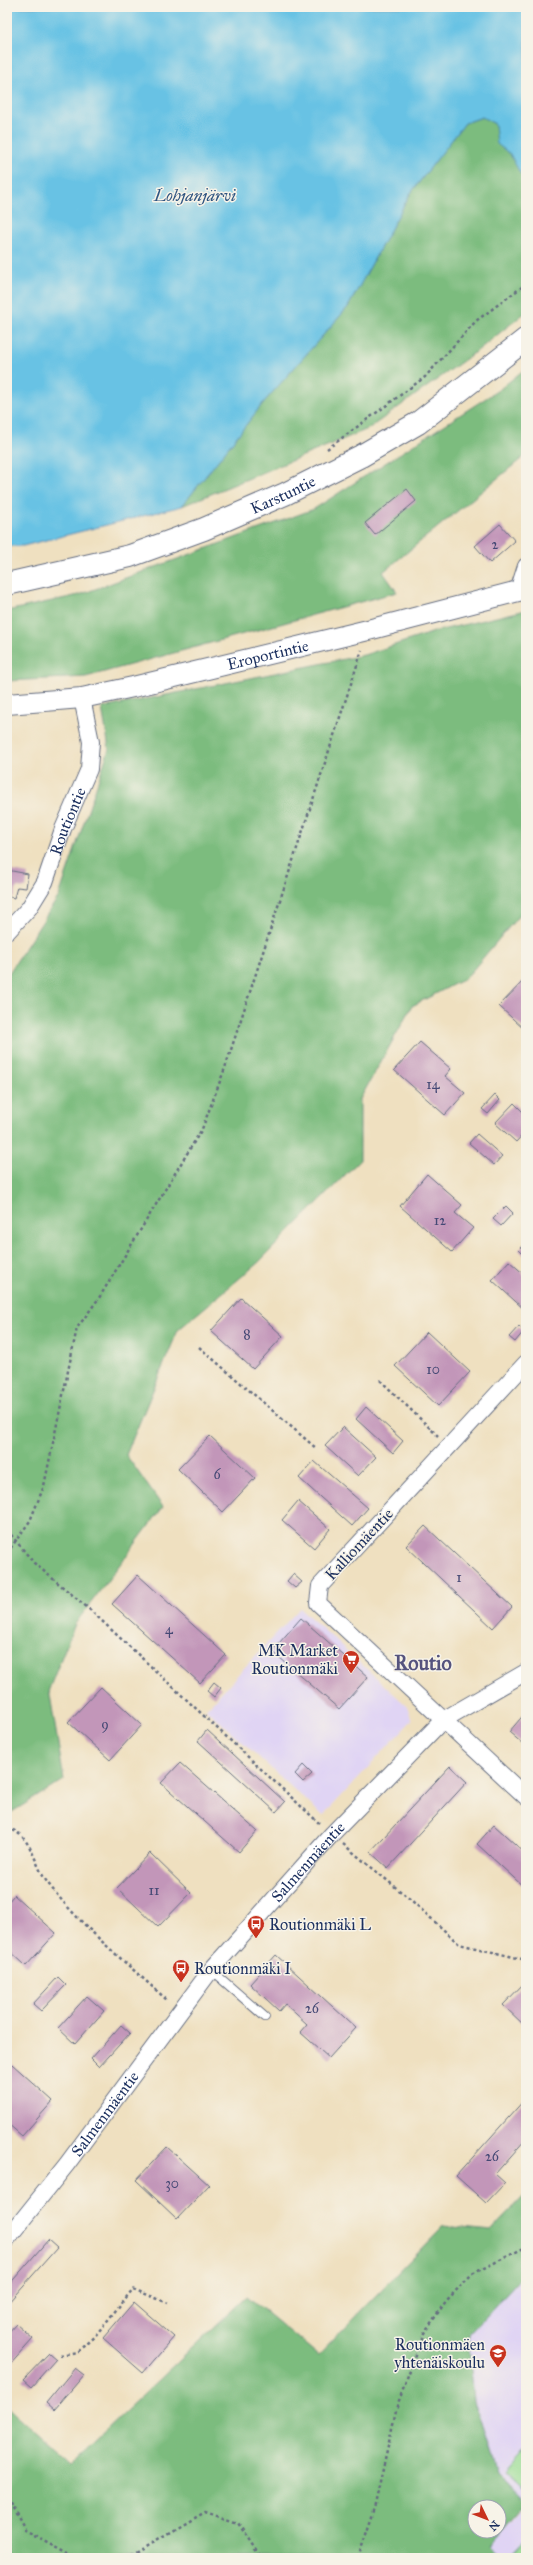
<svg xmlns="http://www.w3.org/2000/svg" width="533" height="2565" font-family="'IM FELL Great Primer',serif">
  <rect width="100%" height="100%" fill="#f7f3e8"/>
  <filter id="ink" filterUnits="userSpaceOnUse"><feTurbulence type="fractalNoise" baseFrequency=".025" numOctaves="2"/><feDisplacementMap in="SourceGraphic" scale="8" xChannelSelector="R" yChannelSelector="G"/><feConvolveMatrix kernelMatrix="1 2 1 2 8 2 1 2 1" color-interpolation-filters="sRGB"/></filter>
  <filter id="wash" filterUnits="userSpaceOnUse"><feTurbulence type="fractalNoise" baseFrequency=".012" numOctaves="4" result="noise"/><feDisplacementMap in="SourceGraphic" scale="16" xChannelSelector="R" yChannelSelector="G"/><feGaussianBlur stdDeviation="0.9" result="paint"/><feColorMatrix in="noise" values="0 0 0 0 0 0 0 0 0 0 0 0 0 0 0 0 0 1.4 0 .05"/><feComposite in="paint" operator="in"/></filter>
  <g filter="url(#wash)">
    <rect width="100%" height="100%" fill="#efe0c0"/>
    <path fill="#e0d4f4" d="M300 1608 407 1706 412 1720 323 1816 206 1709Z
      M526 2272V2504L497 2474 474 2401 468 2335Z
      M526 2506V2558H507L492 2544Z"/>
    <path fill="#9add94" stroke="#5a8679" d="M526 2447V2494L503 2473Z
      M526 2539V2558H519L513 2553Z"/>
    <path fill="#7bbc7e" stroke="#4b766e" fill-rule="evenodd" d="M482 117 495 124 526 153V312L477 351 368 429 182 506 264 402 348 307 410 194 465 123Z
      M526 368V455L383 572 397 592 86 677 7 681V611L79 595 314 509 500 389Z
      M526 610V907L466 978 412 1006 360 1099V1160L259 1262 178 1330 126 1455 163 1507 75 1624 49 1689 64 1780 7 1815V976L59 896 109 749 102 708 364 655 437 631Z
      M526 2194V2272L468 2335 474 2401 497 2474 526 2504 492 2544 507 2558H7V2407L70 2463 247 2296 318 2355 443 2226 491 2231ZM475 2507H499V2531H475Z"/>
    <path fill="#67c2e4" stroke="#4178a1" d="M7 7H526V174L521 175 510 154 497 144 495 124 482 117 465 123 410 194 348 307 264 402 182 506 23 546H7Z"/>
    <g id="blocks">
      <path fill="#c296b9" d="M407 489 416 501 375 535 365 523Z
        M500 524 515 541 490 563 475 546Z
        M7 870 28 874 26 888 17 887 14 898 7 896Z
        M526 978V1031L499 1006Z
        M420 1042 451 1069 445 1076 465 1093 445 1115 394 1070Z
        M495 1095 500 1100 488 1114 482 1109Z
        M514 1103 526 1115V1131L516 1142 495 1123Z
        M477 1134 502 1156 494 1165 469 1143Z
        M427 1174 462 1205 455 1213 473 1228 452 1252 400 1206Z
        M506 1206 513 1213 501 1226 493 1219Z
        M526 1243V1257L519 1250Z
        M509 1261 526 1276V1311L492 1280Z
        M241 1298 283 1336 253 1369 211 1331Z
        M519 1326 524 1331 515 1342 509 1337Z
        M427 1332 470 1372 438 1406 395 1366Z
        M366 1407 403 1441 393 1453 356 1419Z
        M343 1427 376 1457 358 1476 325 1446Z
        M210 1436 255 1478 223 1512 178 1469Z
        M314 1461 368 1508 352 1526 299 1478Z
        M298 1501 330 1529 314 1548 282 1520Z
        M425 1526 512 1607 493 1628 406 1546Z
        M293 1574 302 1582 295 1588 287 1581Z
        M138 1575 226 1655 200 1683 112 1604Z
        M301 1618 368 1677 339 1709 272 1651Z
        M214 1682 221 1688 214 1697 207 1691Z
        M101 1687 142 1725 110 1760 68 1722Z
        M526 1712V1740L523 1744 509 1732Z
        M207 1730 285 1802 276 1812 198 1741Z
        M180 1763 257 1831 239 1852 161 1783Z
        M303 1765 312 1774 303 1782 295 1774Z
        M450 1766 467 1782 388 1868 370 1852Z
        M494 1825 526 1854V1889L477 1844Z
        M150 1853 191 1893 158 1927 117 1888Z
        M14 1895 56 1933 26 1966 7 1948V1903Z
        M276 1955 356 2028 329 2058 300 2032 307 2024 285 2004 279 2011 250 1984Z
        M58 1977 66 1985 41 2011 33 2004Z
        M526 1981V2027L503 2005Z
        M87 1996 104 2011 75 2044 58 2028Z
        M121 2025 130 2033 99 2067 91 2059Z
        M12 2064 53 2101 22 2136 7 2123V2069Z
        M526 2098V2139L495 2174 505 2183 486 2203 456 2176Z
        M167 2147 209 2185 177 2219 136 2180Z
        M48 2240 57 2248 7 2304V2287Z
        M134 2302 174 2337 143 2373 103 2338Z
        M16 2324 33 2339 8 2367 7 2334Z
        M49 2353 56 2359 31 2387 23 2380Z
        M75 2368 84 2375 54 2410 46 2403Z"/>
    </g>
  </g>
  <g filter="url(#ink)">
    <use href="#blocks" fill-opacity="0" stroke="#656d80" stroke-width="1"/>
    <g fill="none" stroke-linecap="round" stroke-linejoin="round">
      <defs>
        <path id="service" d="M211 1970 265 2017"/>
        <g id="minor">
          <path d="M518 591 526 566"/>
          <path id="s1" d="M7 932 29 908 45 882 63 829 89 769 91 742 82 698"/>
          <path d="M526 1363 320 1586 318 1603 526 1797"/>
          <path id="s2" d="M7 2239 67 2164 211 1970 332 1834 443 1720 526 1672"/>
        </g>
        <g id="tertiary">
          <path id="s3" d="M7 704 82 698 133 687 368 630 526 589"/>
        </g>
        <g id="secondary">
          <path id="s4" d="M7 584 130 556 204 529 285 494 361 456 418 423 526 339"/>
        </g>
      </defs>
      <use href="#service" stroke="#656d80" stroke-width="10"/>
      <use href="#minor" stroke="#656d80" stroke-width="18"/>
      <use href="#tertiary" stroke="#656d80" stroke-width="22"/>
      <use href="#secondary" stroke="#656d80" stroke-width="24"/>
      <path stroke="#656d80" stroke-width="2.5" stroke-dasharray="3 3" stroke-linecap="butt" d="M327 449 425 377 476 321 526 284
        M199 1347 317 1449
        M380 1380 438 1436
        M7 1530 34 1563 88 1608 319 1823
        M7 1553 30 1521 44 1486 77 1328 99 1298 202 1129 225 1068 362 650
        M7 1828C32 1834 34 1865 47 1882 81 1927 127 1963 168 2001
        M343 1844 411 1900 459 1944 526 1960
        M60 2355 77 2352 95 2336 133 2289 168 2303
        M7 2497 25 2530 77 2558
        M127 2558 205 2512 238 2523 261 2558
        M357 2558 375 2505 397 2406 424 2333 446 2301 472 2274 526 2247"/>
      <use href="#service" stroke="#fff" stroke-width="8"/>
      <use href="#minor" stroke="#fff" stroke-width="16"/>
      <use href="#tertiary" stroke="#fff" stroke-width="20"/>
      <use href="#secondary" stroke="#fff" stroke-width="22"/>
    </g>
  </g>
  <defs>
    <symbol id="supermarket-pin" viewBox="-11 -11 22 30"><path d="M0 17L-7.5 6A9.5 9.5 0 1 1 7.5 6Z" fill="#c8321e" stroke="#f7f3e8"/><path d="M-6-5.5h2.5l.6 2H6L4.5 2H-2.5L-4.4-4H-6ZM-1.5 3.2a1.3 1.3 0 1 0 .1 0ZM3 3.2a1.3 1.3 0 1 0 .1 0Z" fill="#fff"/></symbol>
    <symbol id="bus-pin" viewBox="-11 -11 22 30"><path d="M0 17L-7.5 6A9.5 9.5 0 1 1 7.5 6Z" fill="#c8321e" stroke="#f7f3e8"/><path d="M-5-6H5V4H4V6H2V4H-2V6H-4V4H-5ZM-3.5-4V0h7V-4ZM-3.5 1.2v1.5H-2V1.2ZM2 1.2v1.5H3.5V1.2Z" fill="#fff"/></symbol>
    <symbol id="school-pin" viewBox="-11 -11 22 30"><path d="M0 17L-7.5 6A9.5 9.5 0 1 1 7.5 6Z" fill="#c8321e" stroke="#f7f3e8"/><path d="M0-5L7-2L0 1L-7-2ZM-4 1L0 2.5L4 1V4Q0 6-4 4Z" fill="#fff"/></symbol>
  </defs>
  <g fill-rule="evenodd">
    <use href="#supermarket-pin" x="341" y="1649" width="20" height="27"/>
    <use href="#bus-pin" x="246" y="1914" width="20" height="27"/>
    <use href="#bus-pin" x="171" y="1958" width="20" height="27"/>
    <use href="#school-pin" x="488" y="2343" width="20" height="27"/>
  </g>
  <g text-anchor="middle" dominant-baseline="central" stroke-width="3" stroke-linejoin="round" paint-order="stroke">
    <g font-size="14" fill="#454975">
      <text x="495" y="544">2</text>
      <text x="433" y="1084">14</text>
      <text x="440" y="1220">12</text>
      <text x="247" y="1334">8</text>
      <text x="433" y="1369">10</text>
      <text x="217" y="1474">6</text>
      <text x="459" y="1577">1</text>
      <text x="169" y="1629">4</text>
      <text x="105" y="1724">9</text>
      <text x="154" y="1890">11</text>
      <text x="312" y="2008">26</text>
      <text x="492" y="2156">26</text>
      <text x="172" y="2183">30</text>
    </g>
    <g font-size="16" fill="#1b2f5e" stroke="#f7f3e8">
      <text stroke="none"><textPath href="#s4" startOffset="291">Karstuntie</textPath></text>
      <text stroke="none"><textPath href="#s3" startOffset="266">Eroportintie</textPath></text>
      <text stroke="none"><textPath href="#s1" startOffset="128">Routiontie</textPath></text>
      <text transform="translate(359 1544) rotate(-47)">Kalliomäentie</text>
      <text stroke="none"><textPath href="#s2" startOffset="483">Salmenmäentie</textPath></text>
      <text stroke="none"><textPath href="#s2" startOffset="159">Salmenmäentie</textPath></text>
    </g>
    <g font-size="16" fill="#1b2f5e" stroke="#f7f3e8" text-anchor="end">
      <text x="338" y="1650">MK Market<tspan x="338" dy="18">Routionmäki</tspan></text>
      <text x="269" y="1924" text-anchor="start">Routionmäki L</text>
      <text x="194" y="1968" text-anchor="start">Routionmäki I</text>
      <text x="485" y="2344">Routionmäen<tspan x="485" dy="18">yhtenäiskoulu</tspan></text>
    </g>
    <g font-size="17" font-style="italic" fill="#2e5480" stroke="#f7f3e8">
      <text x="195" y="195">Lohjanjärvi</text>
    </g>
    <g font-size="20" font-weight="bold" fill="#55537e" stroke="#f7f3e8">
      <text x="423" y="1663">Routio</text>
    </g>
  </g>
  <rect width="533" height="2565" fill="none" stroke="#f7f3e8" stroke-width="24"/>
  <g transform="translate(487 2519) rotate(133)"><circle r="19" fill="#f7f3e8" stroke="#9fa5b1"/>
  <path d="M0-3L7 15L0 10L-7 15Z" fill="#c8321e"/>
  <text y="-6" font-size="11" font-weight="bold" text-anchor="middle" fill="#1b2f5e">N</text>
  </g>
</svg>
